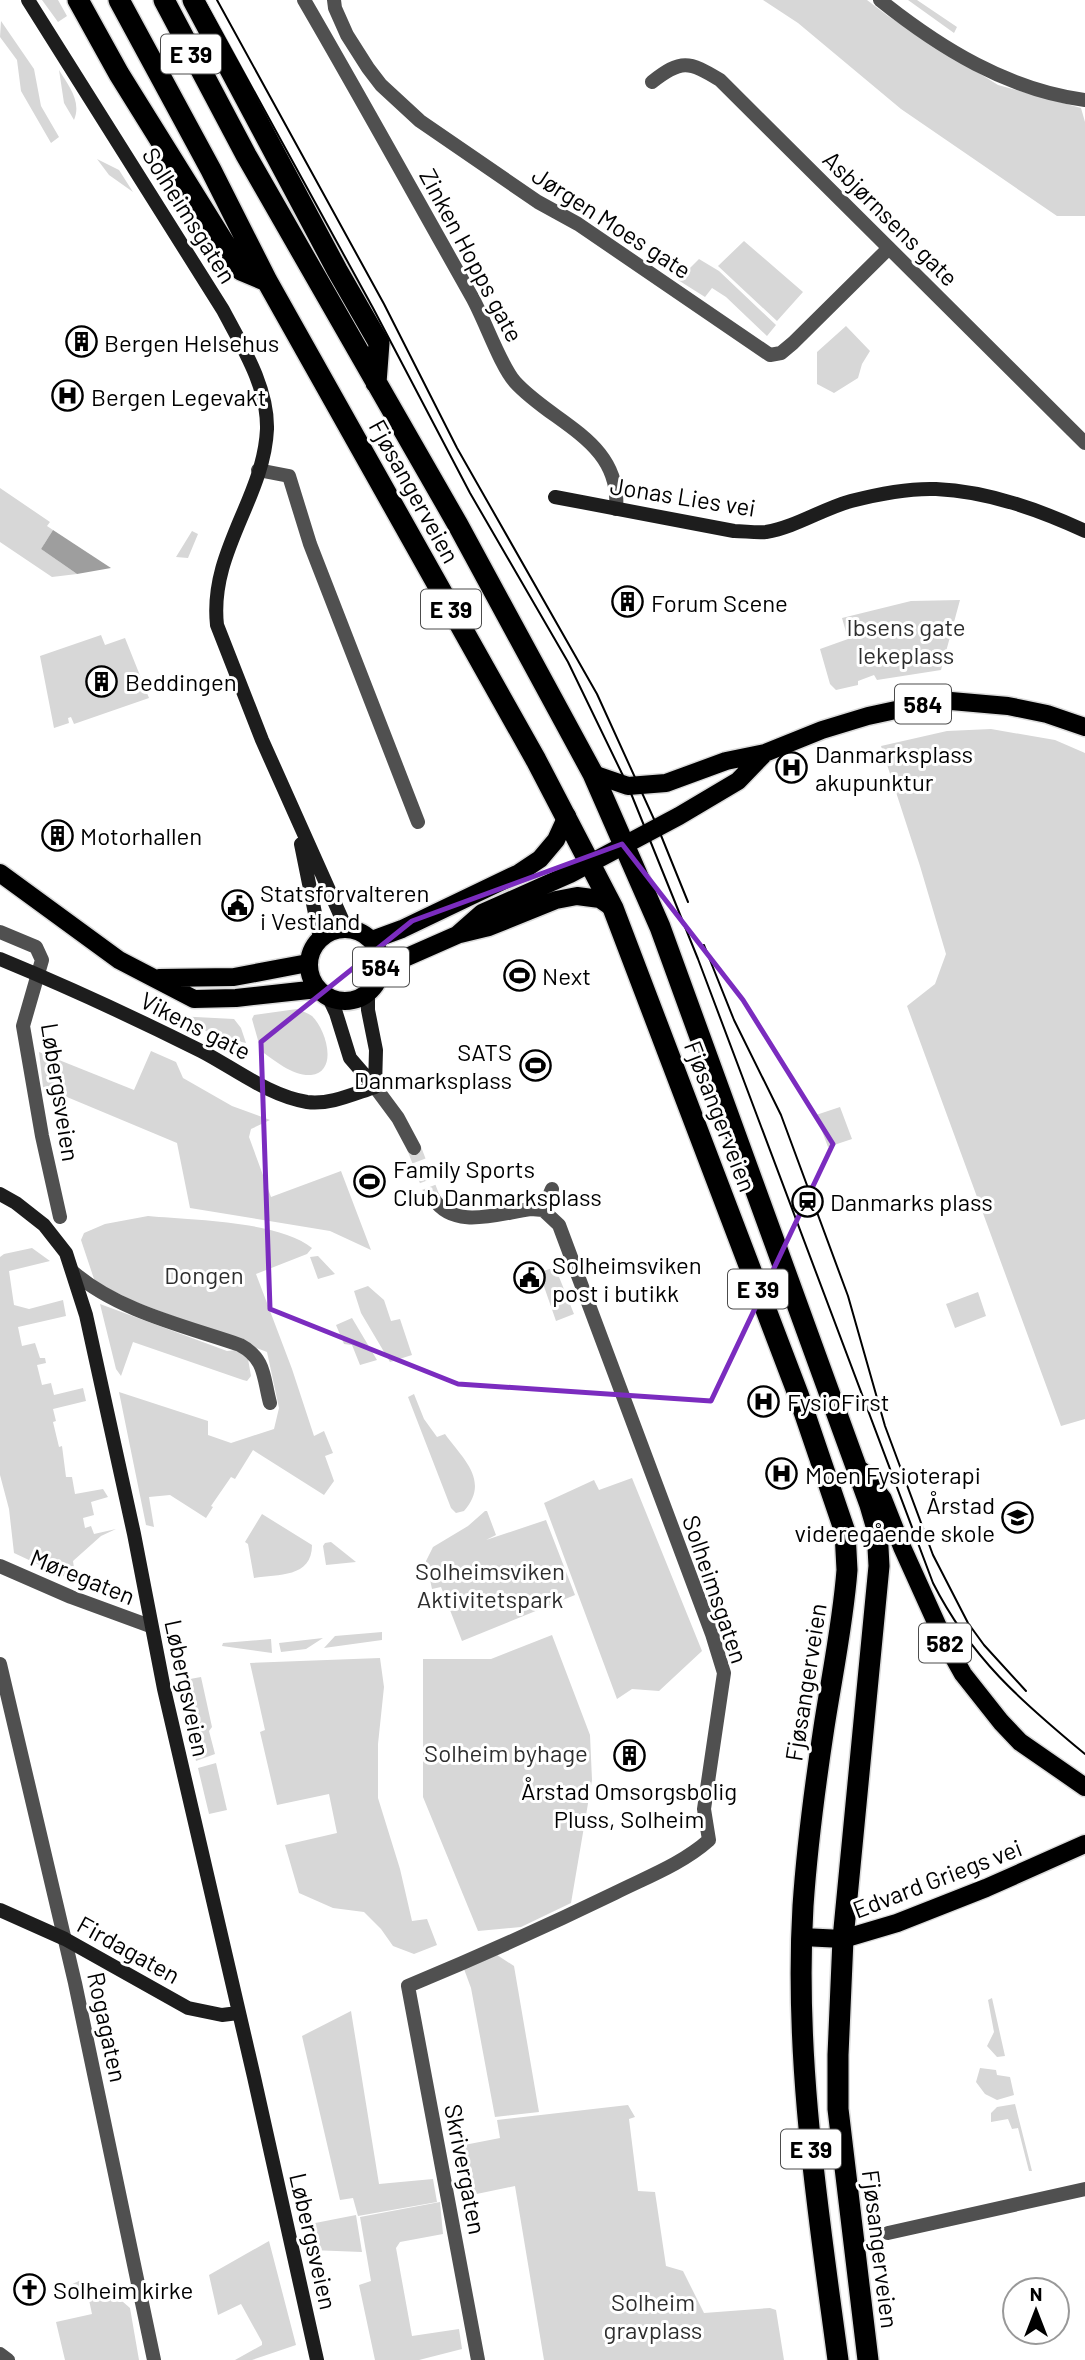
<svg xmlns="http://www.w3.org/2000/svg" width="1085" height="2360" font-family="Barlow,sans-serif">
  <rect width="100%" height="100%" fill="#fff"/>
  <path fill="#d7d7d7" d="M42 0H58L67 16 58 22Z
    M763 0H867L888 16 998 85 1081 108 1085 122V216H1057L901 109 798 23Z
    M908 0H917L957 27 954 33Z
    M1 21 34 69 41 106 59 137 51 143 21 91 17 60 0 37Z
    M59 70C68 85 82 101 74 120L64 103Z
    M97 159 119 170 133 192 109 175Z
    M744 241 803 292 777 321 718 266Z
    M699 259 719 271 776 325 767 336 726 297 712 288 705 297 678 280Z
    M846 326 870 351 862 364 858 378 834 393 817 384V352Z
    M0 488 50 522 47 526 53 530 41 549 77 574 52 577 0 542Z
    M192 531 198 534 188 558 176 557Z
    M960 600 941 670 877 680 874 675 858 681V685L836 690 830 684 820 649 848 639 842 618 911 601Z
    M101 635 105 645 125 638 149 698 74 724 71 717 68 718 69 723 54 728 40 656Z
    M991 729 1055 740 1085 753V1419L1061 1426 907 1006 935 984 946 954 920 866 881 746 947 731Z
    M297 1009C302 1011 308 1013 312 1016 326 1029 339 1072 311 1075 293 1076 275 1061 261 1051L252 1019 254 1015Z
    M176 1016 234 1019 241 1028 246 1043 216 1036Z
    M151 1051 176 1062 183 1078 232 1106 270 1120 251 1129 249 1137 271 1197 341 1171 371 1250 330 1231 190 1208 177 1143 43 1087 39 1052 134 1090Z
    M840 1107 852 1139 828 1147 816 1115Z
    M148 1216C192 1220 279 1221 312 1248L307 1254 256 1274 292 1369 314 1436 324 1431 333 1453 325 1456 334 1481 324 1495 253 1450 235 1479 231 1477 211 1506 213 1507 206 1518 170 1495 149 1497 154 1527 146 1525 119 1392 208 1421V1435L231 1443 274 1429 279 1408 267 1352 136 1302 95 1282 81 1240 84 1233 105 1224Z
    M32 1248 50 1261 9 1271 14 1305 29 1309 63 1300 66 1316 18 1327 22 1346 35 1343 40 1358H45L46 1363 37 1365 42 1385 51 1383 54 1395 83 1388 86 1401 53 1409 56 1421 53 1422 59 1447 62 1446 66 1477H72L75 1494 103 1489 108 1497 91 1502 94 1515 83 1518 85 1528 91 1526 94 1534 116 1529 101 1536 73 1561 76 1582 14 1553 9 1509 0 1475V1257L4 1254Z
    M318 1256 335 1274 318 1279 310 1257Z
    M555 1267 574 1314 556 1321 540 1275 541 1272Z
    M368 1286 384 1300 391 1321 400 1319 412 1355 390 1362 361 1313 354 1291Z
    M978 1292 986 1316 955 1328 946 1304Z
    M100 1304 227 1351 236 1350 248 1359 251 1376 247 1381 243 1380 133 1342 121 1376 116 1369Z
    M352 1318 377 1360 360 1365 352 1345 344 1344 336 1325Z
    M414 1394 424 1419 437 1437 445 1434C464 1460 490 1481 464 1511L456 1513 451 1508 408 1397Z
    M632 1478 702 1651 659 1691 632 1689 617 1699 544 1503 594 1480 599 1490Z
    M485 1511H487L496 1535 486 1540 546 1520 575 1595 462 1641 441 1587 432 1589 426 1561 433 1547 468 1526Z
    M262 1514 312 1545C312 1578 278 1574 254 1578L248 1544 245 1542Z
    M331 1542 356 1562 326 1565 323 1546 325 1543Z
    M382 1632V1640L324 1648 335 1636Z
    M552 1635 590 1735 592 1780 571 1903 521 1927 478 1931 423 1797V1659H491Z
    M323 1638 306 1649 281 1652 279 1643Z
    M271 1639 272 1653 222 1646 223 1643Z
    M380 1658 384 1687 378 1744V1798L400 1869 412 1921 427 1919 437 1945 414 1954 393 1946 381 1929 364 1912 333 1908 299 1893 285 1845 337 1833 329 1794 277 1805 260 1732 265 1730 250 1663Z
    M201 1677 212 1727 209 1731 215 1754 196 1761 179 1681Z
    M216 1763 227 1810 209 1814 198 1768Z
    M497 1955 514 1966 539 2112 495 2117 471 1988 464 1969Z
    M992 1998 1005 2056 997 2057 987 2046 994 2032 988 2000Z
    M351 2011 379 2184 433 2179 437 2202 358 2216 353 2198 340 2200 302 2036Z
    M980 2068 996 2070 997 2075 1010 2077 1014 2095 997 2100 985 2094 976 2082Z
    M1015 2104 1032 2171H1029L1018 2128 1012 2129 1008 2119 991 2122V2113L997 2107Z
    M628 2105 635 2117 629 2119 638 2191 655 2192 666 2266 683 2271 704 2313 770 2308 776 2310 784 2360H544L515 2186 467 2196 454 2147 500 2138 497 2120Z
    M440 2202 443 2234 400 2242 396 2248 412 2336 459 2329 462 2349 419 2360H375L359 2285 371 2281 360 2217Z
    M356 2215 362 2252 311 2250 305 2225Z
    M269 2241 296 2345 252 2360H235L262 2345V2342L241 2304 218 2315 209 2275Z
    M79 2281C95 2284 118 2296 130 2308L139 2360H65L56 2322 92 2314 86 2286 67 2290 68 2286Z"/>
  <path fill="#9e9e9e" d="M53 530 111 568 77 574 41 549Z"/>
  <g fill="none" stroke-linecap="round" stroke-linejoin="round">
    <path stroke="#d9d9d9" stroke-width="14" stroke-dasharray="14 7" stroke-linecap="butt" d="M414 1148 433 1198"/>
    <defs>
      <path id="primary" d="M593 774 628 786 666 783 726 761 765 753 822 730 868 716 919 705 951 701 1008 706 1047 714 1085 727
        M0 873 119 960 194 999 236 998 318 989
        M309 965a36 36 0 1 1 72 0a36 36 0 1 1-72 0Z
        M460 934 489 927 556 900 577 896 600 899 613 908
        M372 940 402 929 519 873 540 859 556 840 567 816
        M382 968 457 935 482 913 570 874 679 816 738 781 765 753
        M159 978 234 977 308 963
        M862 1471 883 1499 902 1547 944 1640 963 1674 1001 1722 1020 1742 1085 1787
        M802 1937 843 1939 897 1923 986 1888 1085 1844"/>
      <path id="highway" d="M78 0 119 74 241 270 267 281
        M119 0 211 170 267 281 536 760 613 908 798 1394 845 1532 847 1570C843 1623 832 1675 824 1727 815 1786 807 1847 803 1906 794 2059 818 2210 838 2360
        M164 0 246 155 458 525 593 774 660 927 870 1505 877 1529 879 1566 843 1939 838 2055V2109L868 2360
        M193 0 337 270 379 343 376 383"/>
    </defs>
    <use href="#primary" stroke="#dbdbdb" stroke-width="21"/>
    <use href="#highway" stroke="#dbdbdb" stroke-width="24"/>
    <path stroke="#505050" stroke-width="14" d="M304 0C361 98 416 198 472 297 485 320 500 365 515 382 553 424 622 441 616 509
      M334 0 335 8 347 35 368 68 381 85 420 121 538 202 578 224 770 355 781 353 793 343 889 248
      M880 0C940 48 1008 90 1085 100
      M652 82C681 59 689 61 720 80L1085 443
      M258 470 289 476 310 544 418 822
      M0 932 36 947 42 960 23 1026 42 1136 60 1217
      M375 1087 398 1118 414 1148
      M433 1198C454 1231 499 1213 531 1209L543 1210 559 1225 712 1634 724 1673 704 1809 709 1840C682 1864 647 1877 615 1893 547 1926 478 1957 408 1986L478 2360
      M543 1210 552 1189
      M73 1272C118 1311 185 1326 240 1345 266 1359 263 1377 270 1403
      M0 1566 71 1597 150 1626
      M0 1664 75 1983 154 2360
      M888 2233 1085 2189
      M0 2354 8 2360"/>
    <path stroke="#1d1d1d" stroke-width="14" d="M28 0 223 310C242 346 268 387 267 429 264 498 209 552 217 625L262 740 346 928
      M555 497 734 531C744 531 756 533 766 532 796 527 822 509 851 501 878 494 909 488 936 489 986 491 1040 510 1085 531
      M301 844 320 938
      M0 959C68 987 135 1018 201 1051 234 1068 269 1096 307 1102 330 1105 353 1094 375 1087
      M368 994V1010L376 1050 375 1087
      M329 998 336 1013 350 1058 375 1087
      M0 1194 16 1203 44 1225 66 1253 86 1315 134 1534 164 1689 254 2077 317 2360
      M0 1910 65 1939 188 2008 222 2015 238 2013"/>
    <use href="#primary" stroke="#000" stroke-width="18"/>
    <use href="#highway" stroke="#000" stroke-width="21"/>
    <path stroke="#000" stroke-width="2" d="M204 0 373 308 470 493 568 662 628 786 698 959 933 1583C971 1658 1021 1701 1085 1754
      M217 0 384 304 457 448 597 694 658 828 688 902
      M704 945 734 1020 781 1115 848 1296 885 1426 933 1555 968 1623 984 1645 1026 1691"/>
  </g>
  <path fill="none" stroke="#7b2cbf" stroke-width="5" stroke-linejoin="round" d="M622 844 743 1000 833 1144 711 1401 458 1384 270 1309 261 1042 412 921Z"/>
  <defs>
    <symbol id="building-ring" viewBox="-11 -11 22 22"><circle r="9.5" fill="#fff" stroke="#000" stroke-width="1.5"/><path d="M-4-6H4V6H1V3H-1V6H-4ZM-2.5-4.3h1.7v1.8h-1.7ZM.8-4.3h1.7v1.8H.8ZM-2.5-1h1.7V.8h-1.7ZM.8-1h1.7V.8H.8Z" fill="#000"/></symbol>
    <symbol id="hospital-ring" viewBox="-11 -11 22 22"><circle r="9.5" fill="#fff" stroke="#000" stroke-width="1.5"/><path d="M-5-5h3v3.5h4V-5h3V5h-3V1.5h-4V5h-3Z" fill="#000"/></symbol>
    <symbol id="civic-ring" viewBox="-11 -11 22 22"><circle r="9.5" fill="#fff" stroke="#000" stroke-width="1.5"/><path d="M-.6-6.5H3V-4.5H.6V-3L4-1V1h2V6H-6V1h2V-1L-.6-3ZM-1.2 2.5V6h2.4V2.5Z" fill="#000"/></symbol>
    <symbol id="stadium-ring" viewBox="-11 -11 22 22"><circle r="9.5" fill="#fff" stroke="#000" stroke-width="1.5"/><path d="M0-5a6.5 5 0 1 0 0 10a6.5 5 0 1 0 0-10ZM-3.5-1.8h7v3.6h-7Z" fill="#000"/></symbol>
    <symbol id="station-ring" viewBox="-11 -11 22 22"><circle r="9.5" fill="#fff" stroke="#000" stroke-width="1.5"/><path d="M-3-6H3Q5-6 5-4V2Q5 4 3 4L4.5 6H3L1.5 4h-3L-3 6H-4.5L-3 4Q-5 4-5 2V-4Q-5-6-3-6ZM-3.5-4v3h7v-3ZM-3.5 1v1.5H-2V1ZM2 1v1.5H3.5V1Z" fill="#000"/></symbol>
    <symbol id="school-ring" viewBox="-11 -11 22 22"><circle r="9.5" fill="#fff" stroke="#000" stroke-width="1.5"/><path d="M0-5L7-2L0 1L-7-2ZM-4 1L0 2.5L4 1V4Q0 6-4 4Z" fill="#000"/></symbol>
    <symbol id="church-ring" viewBox="-11 -11 22 22"><circle r="9.5" fill="#fff" stroke="#000" stroke-width="1.5"/><path d="M-1.2-6h2.4v3.5h3.3v2.4h-3.3V6h-2.4V-.1h-3.3v-2.4h3.3Z" fill="#000"/></symbol>
  </defs>
  <g fill-rule="evenodd">
    <use href="#building-ring" x="64" y="324" width="35" height="35"/>
    <use href="#hospital-ring" x="50" y="378" width="35" height="35"/>
    <use href="#building-ring" x="610" y="584" width="35" height="35"/>
    <use href="#building-ring" x="84" y="664" width="35" height="35"/>
    <use href="#hospital-ring" x="774" y="750" width="35" height="35"/>
    <use href="#building-ring" x="40" y="818" width="35" height="35"/>
    <use href="#civic-ring" x="220" y="888" width="35" height="35"/>
    <use href="#stadium-ring" x="502" y="958" width="35" height="35"/>
    <use href="#stadium-ring" x="518" y="1048" width="35" height="35"/>
    <use href="#stadium-ring" x="352" y="1164" width="35" height="35"/>
    <use href="#station-ring" x="790" y="1184" width="35" height="35"/>
    <use href="#civic-ring" x="512" y="1260" width="35" height="35"/>
    <use href="#hospital-ring" x="746" y="1384" width="35" height="35"/>
    <use href="#hospital-ring" x="764" y="1456" width="35" height="35"/>
    <use href="#school-ring" x="1000" y="1500" width="35" height="35"/>
    <use href="#building-ring" x="612" y="1738" width="35" height="35"/>
    <use href="#church-ring" x="12" y="2272" width="35" height="35"/>
  </g>
  <g text-anchor="middle" dominant-baseline="central" stroke-width="6" stroke-linejoin="round" paint-order="stroke">
    <g fill="#fff" stroke="#4c4c4c" stroke-width="2">
      <rect x="161" y="34.5" width="60" height="39" rx="5"/>
      <rect x="421" y="589.5" width="60" height="39" rx="5"/>
      <rect x="895" y="684.5" width="56" height="39" rx="5"/>
      <rect x="353" y="947.5" width="56" height="39" rx="5"/>
      <rect x="728" y="1269.5" width="60" height="39" rx="5"/>
      <rect x="919" y="1623.5" width="52" height="39" rx="5"/>
      <rect x="781" y="2129.5" width="60" height="39" rx="5"/>
    </g>
    <g font-size="23" font-weight="bold" fill="#000">
      <text x="191" y="54">E 39</text>
      <text x="451" y="609">E 39</text>
      <text x="923" y="704">584</text>
      <text x="381" y="967">584</text>
      <text x="758" y="1289">E 39</text>
      <text x="945" y="1643">582</text>
      <text x="811" y="2149">E 39</text>
    </g>
    <g font-size="24" fill="#000" stroke="#fff">
      <text transform="translate(190 215) rotate(58)">Solheimsgaten</text>
      <text transform="translate(891 218) rotate(45)">Asbjørnsens gate</text>
      <text transform="translate(612 222) rotate(33)">Jørgen Moes gate</text>
      <text transform="translate(472 255) rotate(62)">Zinken Hopps gate</text>
      <text transform="translate(415 491) rotate(61)">Fjøsangerveien</text>
      <text transform="translate(683 496) rotate(9)">Jonas Lies vei</text>
      <text transform="translate(196 1025) rotate(27)">Vikens gate</text>
      <text transform="translate(61 1092) rotate(81)">Løbergsveien</text>
      <text transform="translate(721 1116) rotate(69)">Fjøsangerveien</text>
      <text transform="translate(83 1576) rotate(22)">Møregaten</text>
      <text transform="translate(716 1589) rotate(71)">Solheimsgaten</text>
      <text transform="translate(805 1682) rotate(-81)">Fjøsangerveien</text>
      <text transform="translate(188 1688) rotate(78)">Løbergsveien</text>
      <text transform="translate(937 1878) rotate(-21)">Edvard Griegs vei</text>
      <text transform="translate(129 1949) rotate(29)">Firdagaten</text>
      <text transform="translate(108 2027) rotate(78)">Rogagaten</text>
      <text transform="translate(466 2169) rotate(79)">Skrivergaten</text>
      <text transform="translate(314 2241) rotate(77)">Løbergsveien</text>
      <text transform="translate(881 2249) rotate(83)">Fjøsangerveien</text>
    </g>
    <g font-size="24" fill="#000" stroke="#fff" text-anchor="start">
      <text x="104" y="342">Bergen Helsehus</text>
      <text x="91" y="396">Bergen Legevakt</text>
      <text x="651" y="602">Forum Scene</text>
      <text x="125" y="681">Beddingen</text>
      <text x="815" y="753">Danmarksplass<tspan x="815" dy="28">akupunktur</tspan></text>
      <text x="80" y="835">Motorhallen</text>
      <text x="260" y="892">Statsforvalteren<tspan x="260" dy="28">i Vestland</tspan></text>
      <text x="542" y="975">Next</text>
      <text x="512" y="1051" text-anchor="end">SATS<tspan x="512" dy="28">Danmarksplass</tspan></text>
      <text x="393" y="1168">Family Sports<tspan x="393" dy="28">Club Danmarksplass</tspan></text>
      <text x="830" y="1201">Danmarks plass</text>
      <text x="552" y="1264">Solheimsviken<tspan x="552" dy="28">post i butikk</tspan></text>
      <text x="787" y="1401">FysioFirst</text>
      <text x="805" y="1474">Moen Fysioterapi</text>
      <text x="995" y="1504" text-anchor="end">Årstad<tspan x="995" dy="28">videregående skole</tspan></text>
      <text x="629" y="1790" text-anchor="middle">Årstad Omsorgsbolig<tspan x="629" dy="28">Pluss, Solheim</tspan></text>
      <text x="53" y="2289">Solheim kirke</text>
    </g>
    <g font-size="24" fill="#2e2e2e" stroke="#fff">
      <text x="906" y="626">Ibsens gate<tspan x="906" dy="28">lekeplass</tspan></text>
      <text x="204" y="1274">Dongen</text>
      <text x="490" y="1570">Solheimsviken<tspan x="490" dy="28">Aktivitetspark</tspan></text>
      <text x="506" y="1752">Solheim byhage</text>
      <text x="653" y="2301">Solheim<tspan x="653" dy="28">gravplass</tspan></text>
    </g>
  </g>
  <g transform="translate(1036 2311)"><circle r="33" fill="#ffffff" stroke="#999999" stroke-width="2"/>
  <path d="M0-5L12 26L0 18L-12 26Z" fill="#000000"/>
  <text y="-10" font-size="19" font-weight="bold" text-anchor="middle" fill="#000000">N</text>
  </g>
</svg>
